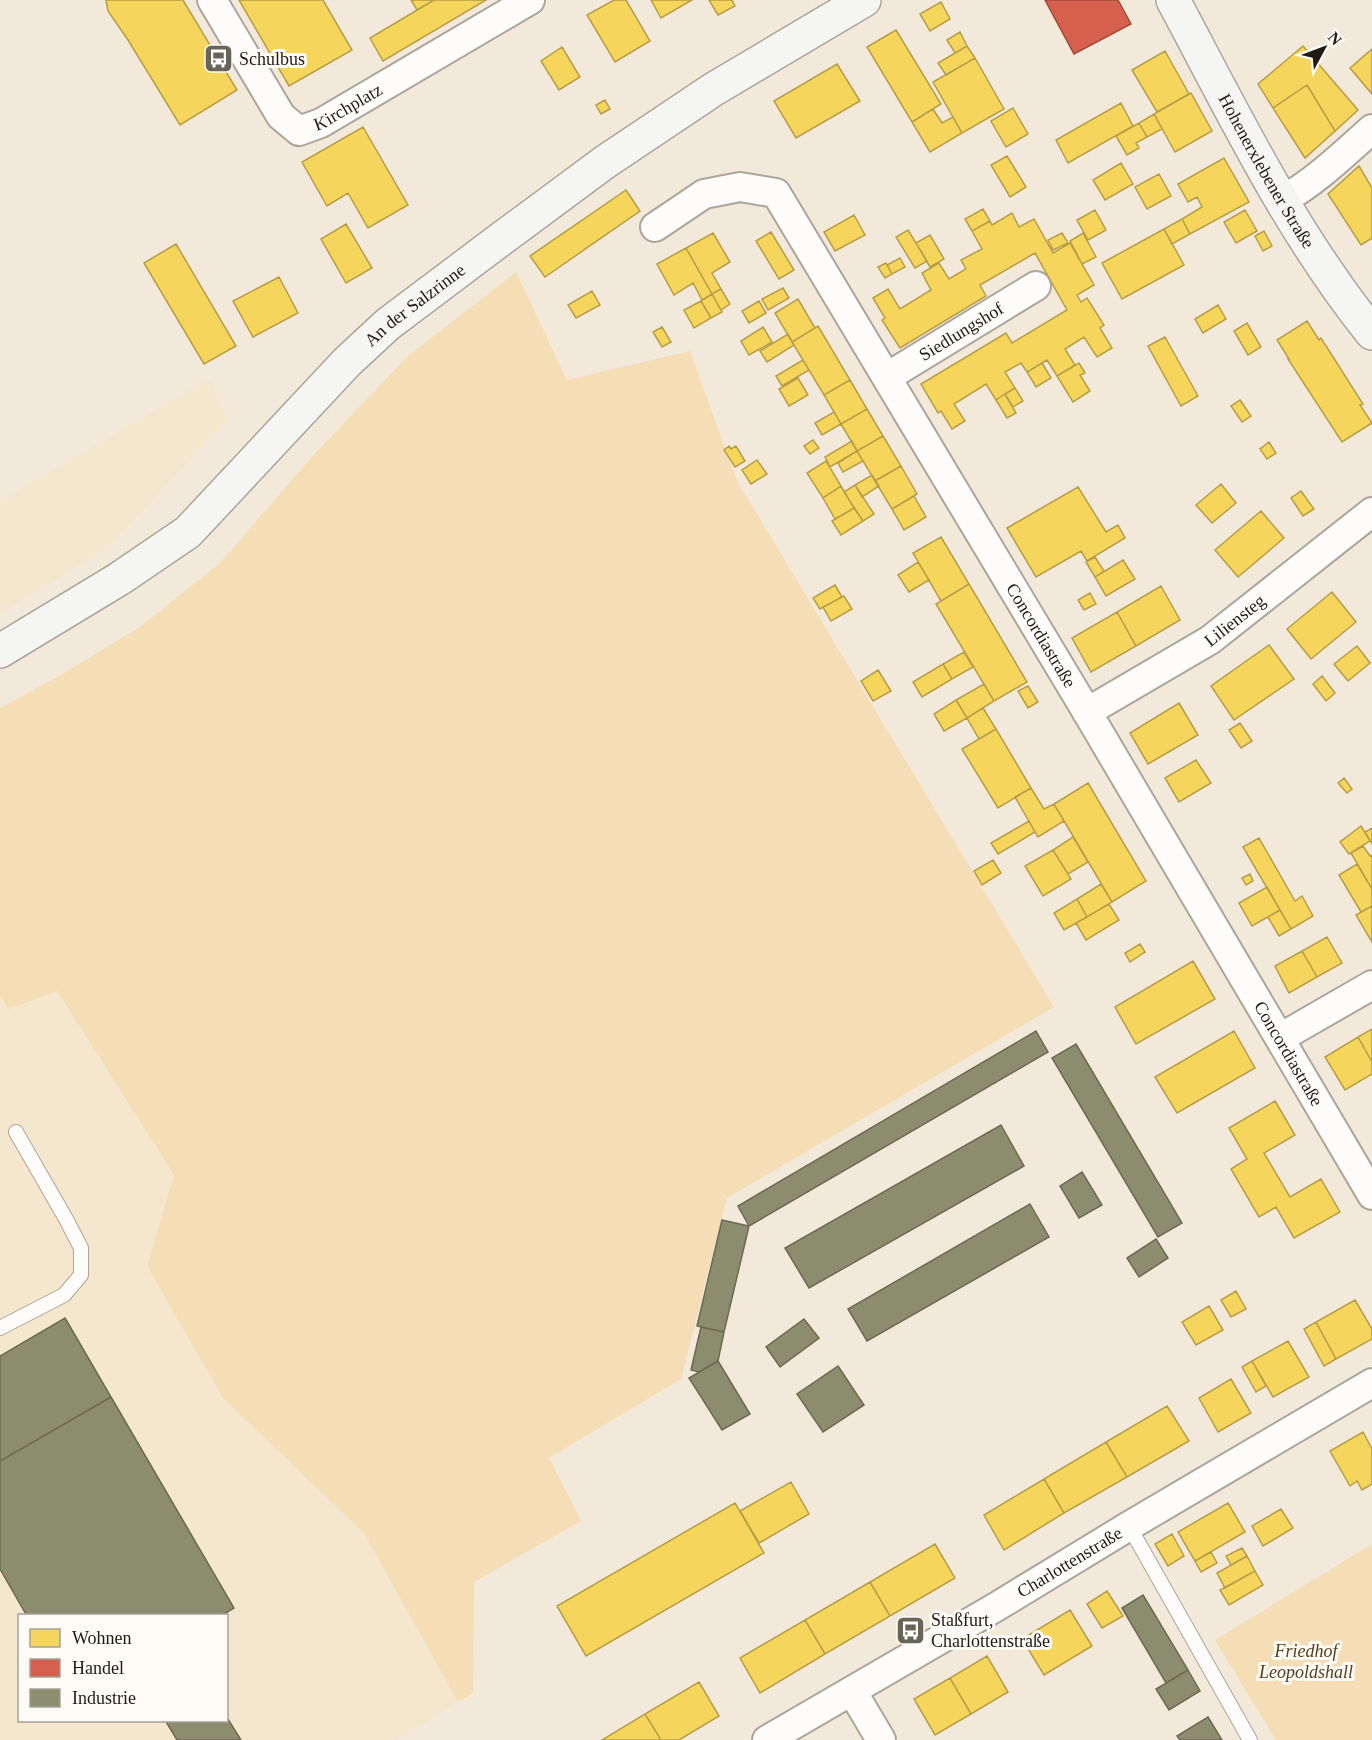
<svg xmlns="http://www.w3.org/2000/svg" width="1372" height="1740" font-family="'Times New Roman',serif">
  <rect width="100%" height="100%" fill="#f2e9db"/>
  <path fill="#f5e6ce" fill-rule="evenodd" d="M209 379 228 419 107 548 0 614V501Z
    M56 991 174 1175 147 1266 223 1398 364 1533 458 1702 397 1740H0V996L8 1008ZM20 1616H226V1720H20Z"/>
  <path fill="#f5ddb6" d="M516 272 567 380 690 351 737 481 1054 1007 727 1198 681 1379 549 1458 581 1521 474 1582 473 1693 458 1702 364 1533 223 1398 147 1266 174 1175 57 991 8 1009 0 996V708L61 675 140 627 220 563 310 459 407 357Z
    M1372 1544V1740H1276L1215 1640Z"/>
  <path fill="#f6d55c" stroke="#b69d46" stroke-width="1.5" d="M106 0H183L237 90 180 125 128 40 108 11Z
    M239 0H323L352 50 289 86Z
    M411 0H434L417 10Z
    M434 0H486L383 61 370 38Z
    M614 0H626L650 41 615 62 587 15Z
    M651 0H692L661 18Z
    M709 0H732L735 6 718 15Z
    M941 2 950 19 930 31 920 14Z
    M896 30 941 104 912 122 867 47Z
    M960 32 967 46 955 53 947 40Z
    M967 46 975 58 946 75 938 63Z
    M1303 46 1358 110 1335 131 1307 85 1273 108 1258 84Z
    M562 47 580 77 559 90 541 61Z
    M1372 49V94L1350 68Z
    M1165 51 1189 94 1157 112 1132 70Z
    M975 58 1004 109 962 133 933 82Z
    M837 64 860 101 796 138 774 101Z
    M1307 85 1335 131 1305 158 1273 108Z
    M1191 93 1212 131 1175 152 1154 114Z
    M605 100 610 109 601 114 596 105Z
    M1121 103 1133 126 1068 163 1056 140Z
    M1013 108 1028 134 1006 147 991 121Z
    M933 109 942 123 953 117 962 133 930 152 912 122Z
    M1154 114 1162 129 1147 137 1139 123Z
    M1139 123 1147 137 1136 143 1139 148 1127 155 1116 136Z
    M363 127 408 205 368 228 348 193 327 206 302 162Z
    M1007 156 1026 187 1010 197 991 165Z
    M1224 158 1249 202 1190 234 1182 219 1202 207 1197 197 1188 202 1178 184Z
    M1121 163 1133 184 1105 200 1093 180Z
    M1359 166 1372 188V238L1361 245 1328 194Z
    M1159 174 1171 196 1147 209 1135 187Z
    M626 190 640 211 545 277 530 256Z
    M983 209 990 221 972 231 965 219Z
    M1095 210 1106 230 1088 240 1077 220Z
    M1245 210 1257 231 1236 243 1224 222Z
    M1012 213 1019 227 1034 219 1053 253 1070 243 1094 285 1077 295 1081 302 1087 298 1104 325 1100 328 1112 348 1097 357 1084 337 1065 349 1075 365 1057 376 1047 360 1027 372 1021 363 1005 372 1015 388 1005 394 996 400 986 384 954 404 965 421 952 429 941 411 938 413 921 384 1006 333 1012 343 1067 310 1035 253 980 285 986 296 900 348 882 320 885 318 873 298 888 289 900 309 931 290 922 273 939 263 949 279 966 269 961 260 982 249 972 231 990 221 992 225Z
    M854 215 865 235 835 251 824 232Z
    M1182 219 1190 234 1172 244 1164 229Z
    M346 224 372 268 346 283 321 239Z
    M1164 229 1184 265 1122 299 1102 263Z
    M908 230 927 261 915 268 896 237Z
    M1264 231 1272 246 1263 251 1255 236Z
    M771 232 794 270 779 279 756 241Z
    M713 233 730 262 712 273 721 289 712 294 686 248Z
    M1062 233 1068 243 1053 250 1048 240Z
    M1083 233 1096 257 1082 264 1070 241Z
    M930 235 944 259 930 267 916 243Z
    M176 244 236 346 204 364 144 263Z
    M686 248 712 294 702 300 693 283 674 295 657 264Z
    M900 258 905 267 892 274 887 265Z
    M886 263 892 274 885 278 878 267Z
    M279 277 298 313 253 337 233 301Z
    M783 288 789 298 768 310 762 299Z
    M721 289 730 304 721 310 712 294Z
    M592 291 600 305 576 318 568 305Z
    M712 294 722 312 711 318 701 301Z
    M798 299 815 328 792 342 775 313Z
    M701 301 711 318 694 328 684 310Z
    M759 301 766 313 749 323 742 311Z
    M1218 305 1226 319 1203 333 1195 319Z
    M1307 321 1319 340 1321 338 1363 404 1360 405 1372 423 1342 442 1288 359H1289L1277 340Z
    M1247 323 1261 347 1248 355 1234 331Z
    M818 326 850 380 824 395 792 342Z
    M662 327 671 342 662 347 653 332Z
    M763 327 772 342 749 355 741 341Z
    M788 334 794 345 767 362 760 351Z
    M1165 337 1198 396 1181 406 1148 346Z
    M803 360 809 370 782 386 776 376Z
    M1042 363 1051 378 1036 387 1027 372Z
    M1079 363 1085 373 1080 375 1090 391 1073 402 1057 376Z
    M798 378 808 395 789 406 779 389Z
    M850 380 867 409 841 424 824 395Z
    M1015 388 1023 401 1013 407 1005 394Z
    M1005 394 1016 413 1007 418 996 400Z
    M1240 400 1251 416 1242 422 1231 406Z
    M867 409 883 436 857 451 841 424Z
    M834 412 841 424 822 435 815 423Z
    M883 436 901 466 875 481 857 451Z
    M813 440 819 448 810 454 804 446Z
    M852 441 857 451 830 467 825 457Z
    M1269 442 1276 453 1267 459 1260 449Z
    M729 446 731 449 736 446 745 461 735 467 724 450Z
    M857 451 863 461 843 472 838 463Z
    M757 460 767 474 751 484 742 470Z
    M826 461 841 486 823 498 807 473Z
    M901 466 917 494 892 509 875 481Z
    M872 475 879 486 862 497 855 485Z
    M1221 484 1236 503 1212 523 1196 505Z
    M855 485 874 514 863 521 844 492Z
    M841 486 854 508 835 519 823 498Z
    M1078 487 1106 532 1118 525 1125 538 1087 561 1081 551 1036 577 1007 528Z
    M1301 491 1314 509 1303 516 1291 498Z
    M914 496 926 517 904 530 892 509Z
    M854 508 863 521 841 535 832 521Z
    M1261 511 1284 538 1238 577 1215 550Z
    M941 537 969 584 941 601 913 553Z
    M1095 557 1104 571 1095 577 1086 562Z
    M1123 560 1135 579 1106 596 1095 577Z
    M918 562 929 580 909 592 898 575Z
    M969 584 1027 682 994 701 936 604Z
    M835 585 842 597 820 609 813 598Z
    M1161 586 1180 620 1136 646 1117 612Z
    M1332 592 1356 622 1311 659 1287 629Z
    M1090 593 1096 604 1084 610 1078 600Z
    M844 596 852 609 831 621 823 607Z
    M1117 612 1136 646 1091 672 1072 638Z
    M1269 645 1294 679 1234 720 1211 686Z
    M1357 646 1370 663 1348 681 1334 664Z
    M964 652 973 667 952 679 943 664Z
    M943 664 952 679 922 697 913 682Z
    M878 670 891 691 873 701 861 681Z
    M1322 676 1335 693 1326 701 1313 684Z
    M984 684 994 701 967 718 956 700Z
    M1028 686 1038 702 1028 708 1018 691Z
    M956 700 967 718 944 731 934 714Z
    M1179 703 1198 735 1148 764 1130 733Z
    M983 708 996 729 979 739 967 718Z
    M1240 723 1252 741 1241 748 1229 730Z
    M996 729 1031 788 998 808 962 749Z
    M1196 760 1211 783 1179 802 1165 778Z
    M1344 778 1352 789 1347 793 1338 783Z
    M1088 783 1146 881 1112 902 1054 804Z
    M1031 788 1044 809 1054 804 1064 821 1038 837 1015 797Z
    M1029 821 1035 832 998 854 991 843Z
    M1361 826 1370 841 1349 854 1340 842Z
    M1372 828V844L1365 832Z
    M1073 837 1088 862 1068 874 1053 850Z
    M1259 838 1295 901 1302 896 1313 916 1291 929 1243 847Z
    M1363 846 1370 856 1372 855V889L1351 853Z
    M1053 850 1071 879 1043 896 1025 866Z
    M993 860 1001 873 982 885 974 871Z
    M1357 864 1372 889V906L1361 912 1339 875Z
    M1250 874 1253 881 1246 885 1242 878Z
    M1101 884 1112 902 1087 917 1077 899Z
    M1267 887 1280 910 1252 926 1239 903Z
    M1077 899 1087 917 1064 930 1054 913Z
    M1109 904 1119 920 1086 940 1076 923Z
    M1372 906V942L1356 915Z
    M1280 910 1291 929 1279 936 1268 917Z
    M1327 937 1342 963 1317 977 1302 951Z
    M1140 944 1145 952 1130 962 1125 953Z
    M1302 951 1317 977 1289 993 1275 966Z
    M1193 961 1215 999 1136 1044 1115 1007Z
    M1372 1029V1062L1358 1037Z
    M1234 1031 1255 1068 1177 1113 1155 1077Z
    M1358 1037 1372 1062V1074L1345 1090 1325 1057Z
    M1275 1101 1295 1135 1264 1153 1290 1197 1321 1179 1340 1212 1294 1238 1276 1207 1259 1217 1231 1169 1247 1159 1229 1128Z
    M1236 1291 1246 1309 1231 1317 1221 1300Z
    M1355 1300 1372 1329V1339L1336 1359 1316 1322Z
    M1209 1306 1223 1330 1196 1345 1182 1322Z
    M1316 1322 1336 1359 1324 1366 1304 1329Z
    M1288 1341 1309 1377 1273 1397 1252 1361Z
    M1252 1361 1266 1386 1256 1392 1242 1367Z
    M1231 1379 1251 1413 1218 1432 1199 1398Z
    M1167 1406 1189 1441 1127 1477 1106 1442Z
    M1363 1432 1372 1449V1484L1362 1490 1357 1481 1350 1486 1330 1451Z
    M1106 1442 1127 1477 1064 1513 1044 1479Z
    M1044 1479 1064 1513 1004 1550 984 1515Z
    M791 1482 809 1514 759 1543 740 1511Z
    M735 1503 764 1553 586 1656 557 1606Z
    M1228 1503 1245 1532 1195 1561 1178 1532Z
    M1281 1509 1293 1528 1263 1546 1252 1526Z
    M1172 1534 1184 1556 1168 1566 1155 1544Z
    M935 1544 955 1578 890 1616 870 1582Z
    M1242 1548 1247 1556 1231 1565 1226 1556Z
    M1211 1552 1217 1563 1201 1572 1195 1561Z
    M1247 1556 1255 1571 1225 1588 1217 1573Z
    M1255 1571 1263 1585 1229 1605 1220 1590Z
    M870 1582 890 1616 825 1654 805 1620Z
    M1107 1591 1123 1616 1102 1628 1087 1604Z
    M1070 1610 1092 1646 1044 1675 1022 1639Z
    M805 1620 825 1654 760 1693 740 1658Z
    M987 1656 1008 1692 971 1714 950 1678Z
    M950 1678 971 1714 935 1735 914 1699Z
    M699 1682 719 1716 679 1740H661L645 1714Z
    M645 1714 661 1740H602Z"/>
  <path fill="#d6604d" stroke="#9f4b3b" stroke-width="1.5" d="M1045 0H1118L1131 24 1074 54Z"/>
  <path fill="#8c8c6e" stroke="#6c6a52" stroke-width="1.5" d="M1036 1031 1048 1052 749 1226 738 1206Z
    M1076 1044 1182 1223 1158 1237 1052 1058Z
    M1001 1125 1024 1166 809 1288 785 1248Z
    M1082 1172 1102 1205 1079 1218 1060 1186Z
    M1030 1204 1049 1237 867 1341 848 1309Z
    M722 1220 749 1226 724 1332 697 1326Z
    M1156 1239 1168 1258 1139 1277 1127 1258Z
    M65 1318 111 1397 0 1461V1356Z
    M804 1319 819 1338 780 1367 766 1347Z
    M701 1327 724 1332 718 1361 699 1372 691 1370Z
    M718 1361 750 1414 722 1430 689 1378Z
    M838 1366 864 1405 823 1432 797 1394Z
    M111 1397 234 1608 221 1616H27L0 1569V1461Z
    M1143 1595 1188 1670 1166 1683 1122 1608Z
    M1188 1670 1200 1691 1169 1710 1156 1689Z
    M226 1716 241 1740H177L165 1720H226Z
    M1208 1717 1222 1740H1180L1177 1736Z"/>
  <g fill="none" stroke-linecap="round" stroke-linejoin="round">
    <defs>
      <path id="service" d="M0 1328 64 1295 81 1275V1248L66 1219 16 1132
        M1129 1526 1250 1740"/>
      <g id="minor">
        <path id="s1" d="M212 0 281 116 299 131 321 123 530 0"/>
        <path d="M1281 201C1315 182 1343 155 1372 129"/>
        <path id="s2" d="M655 227 704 194 740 187 776 193 1087 712 1372 1195"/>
        <path id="s3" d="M887 377 1036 286"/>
        <path id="s4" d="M1087 712 1210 640 1372 512"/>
        <path d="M1280 1038 1372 985"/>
        <path d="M852 1691 881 1740"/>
        <path id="s5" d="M767 1740 996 1607 1129 1526 1372 1383"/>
      </g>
      <g id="secondary">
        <path id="s6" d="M1173 0C1234 114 1290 231 1372 333"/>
        <path id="s7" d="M0 651 119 579 188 532 347 362 388 324 501 239 605 162 714 89 864 0"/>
      </g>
    </defs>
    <use href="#service" stroke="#aca59b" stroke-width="16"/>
    <use href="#minor" stroke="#aca59b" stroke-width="32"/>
    <use href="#secondary" stroke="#aca59b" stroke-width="36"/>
    <use href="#service" stroke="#fdfcfa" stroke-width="14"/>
    <use href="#minor" stroke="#fdfcfa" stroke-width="28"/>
    <use href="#secondary" stroke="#f5f5f4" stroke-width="33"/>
  </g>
  <defs>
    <symbol id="bus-square" viewBox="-11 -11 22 22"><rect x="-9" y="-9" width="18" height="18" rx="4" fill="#6a6358" stroke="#fefaf5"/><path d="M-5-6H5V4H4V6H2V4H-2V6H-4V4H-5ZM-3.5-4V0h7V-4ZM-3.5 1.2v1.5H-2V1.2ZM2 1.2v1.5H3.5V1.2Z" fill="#fff"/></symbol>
  </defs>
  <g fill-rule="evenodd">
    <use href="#bus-square" x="202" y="42" width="33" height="33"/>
    <use href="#bus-square" x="894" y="1614" width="33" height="33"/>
  </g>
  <g text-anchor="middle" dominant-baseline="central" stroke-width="6" stroke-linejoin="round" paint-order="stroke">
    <g font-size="18" fill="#201b12" stroke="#fefaf5" text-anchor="start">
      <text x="239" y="59">Schulbus</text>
      <text x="931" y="1620">Staßfurt,<tspan x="931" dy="21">Charlottenstraße</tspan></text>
    </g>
    <g font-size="18" fill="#201b12" stroke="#fefaf5">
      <text stroke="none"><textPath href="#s1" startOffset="213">Kirchplatz</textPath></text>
      <text stroke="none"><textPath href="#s6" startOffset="195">Hohenerxlebener Straße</textPath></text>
      <text stroke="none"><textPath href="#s7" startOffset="544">An der Salzrinne</textPath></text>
      <text stroke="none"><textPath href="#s3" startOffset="87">Siedlungshof</textPath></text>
      <text stroke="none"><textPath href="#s4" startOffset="174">Liliensteg</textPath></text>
      <text stroke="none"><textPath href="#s2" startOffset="648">Concordiastraße</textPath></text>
      <text stroke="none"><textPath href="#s2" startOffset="1134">Concordiastraße</textPath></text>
      <text stroke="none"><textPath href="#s5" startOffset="351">Charlottenstraße</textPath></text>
    </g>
    <g font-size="18" font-style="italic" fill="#54411e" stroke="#fefaf5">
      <text x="1306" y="1651">Friedhof<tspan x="1306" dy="21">Leopoldshall</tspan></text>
    </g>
  </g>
  <rect x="18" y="1614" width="210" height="108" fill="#fefaf5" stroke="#a5a19a" stroke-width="1.5"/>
  <rect x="30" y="1629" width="30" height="18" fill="#f6d55c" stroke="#a5a19a" stroke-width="1.5"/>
  <text x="72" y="1644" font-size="18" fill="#201b12">Wohnen</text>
  <rect x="30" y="1659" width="30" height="18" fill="#d6604d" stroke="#a5a19a" stroke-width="1.5"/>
  <text x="72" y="1674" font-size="18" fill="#201b12">Handel</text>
  <rect x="30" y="1689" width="30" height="18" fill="#8c8c6e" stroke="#a5a19a" stroke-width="1.5"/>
  <text x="72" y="1704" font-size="18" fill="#201b12">Industrie</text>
  <g transform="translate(1324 48) rotate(49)" stroke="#fefaf5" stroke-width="4.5" paint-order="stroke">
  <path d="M0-4.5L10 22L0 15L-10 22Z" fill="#201b12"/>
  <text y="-9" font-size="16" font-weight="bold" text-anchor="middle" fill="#201b12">N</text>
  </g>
</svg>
